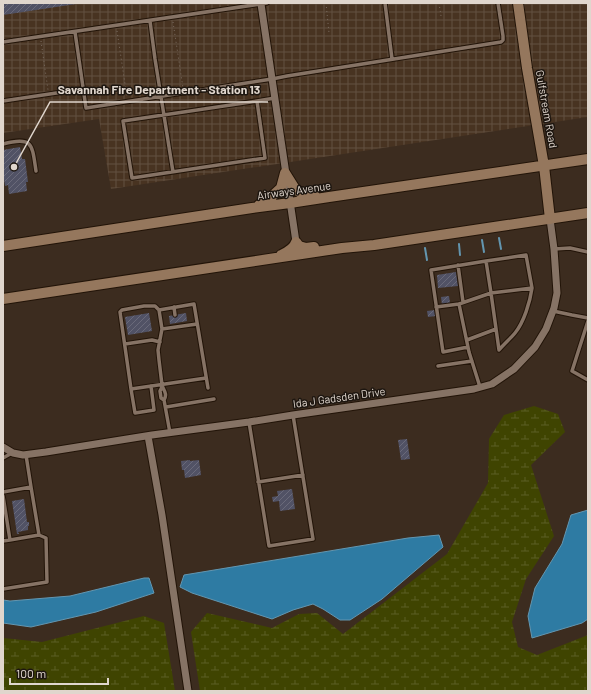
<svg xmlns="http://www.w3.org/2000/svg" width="591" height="694" font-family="Barlow,sans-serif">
  <defs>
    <pattern id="industrial-grid" width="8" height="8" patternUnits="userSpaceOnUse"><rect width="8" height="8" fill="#483321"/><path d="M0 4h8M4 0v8" fill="none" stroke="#625040"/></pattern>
    <pattern id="wetland-marsh" width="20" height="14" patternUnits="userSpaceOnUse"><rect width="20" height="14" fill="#3f4401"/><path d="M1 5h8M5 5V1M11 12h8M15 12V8" fill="none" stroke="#5a5e25"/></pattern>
    <pattern id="building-hatch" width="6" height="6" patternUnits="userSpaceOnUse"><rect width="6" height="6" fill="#515265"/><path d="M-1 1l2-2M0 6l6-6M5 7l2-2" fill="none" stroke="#6a6a7a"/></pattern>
  </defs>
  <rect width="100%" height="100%" fill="#3c2c1f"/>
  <path fill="url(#industrial-grid)" d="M3 3H588V117L111 189 99 119 3 133Z"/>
  <path fill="url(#wetland-marsh)" d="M534 406 558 414 565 432 531 465 554 536 526 579 512 622 518 647 537 655 588 635V691H200L191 632 207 613 272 628 299 614 317 613 343 634 447 554 488 483 489 439 504 415Z
    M144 616 164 623 175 691H3V638L42 642Z"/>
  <path fill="#2e7ba3" stroke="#6396b0" d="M588 510V619L582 623 532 638 528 616 535 588 562 544 571 515Z
    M439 535 443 547 382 599 350 620H340L323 609 313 604 293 610 272 619 192 593 180 587 184 575 408 538Z
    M144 578H149L154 593 96 612 31 627 3 623V600L10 601 70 596Z"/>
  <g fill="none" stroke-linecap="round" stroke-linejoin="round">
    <path stroke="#6396b0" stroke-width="2" d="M499 238 501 249
      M482 240 484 252
      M459 244 460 255
      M425 248 427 260"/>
  </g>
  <path fill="url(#building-hatch)" d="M3 3H76V4L3 15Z
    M20 147 22 159H25L28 182H26L27 191 9 194 8 185 5 186 3 172V150Z
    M456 272 458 286 438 288 437 275Z
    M449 296 450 303 442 305 441 297Z
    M435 310 436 316 428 317 427 311Z
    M149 313 152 331 128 335 125 317Z
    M186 313 187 321 170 324 169 316Z
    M407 439 410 459 401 460 398 440Z
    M190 460V461L199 460 201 475 185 478 184 470H182L181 461Z
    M292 489 295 509 280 511 279 501 273 502 272 497 278 496 277 491Z
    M24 499 27 522H29V526H28V530L18 532 19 534H17L12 501Z"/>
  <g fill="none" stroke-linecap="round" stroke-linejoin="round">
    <defs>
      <path id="lane" d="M385 3 392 59
        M150 21 155 59 173 172
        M75 32 86 108 272 79 287 76 501 42 503 40V36L498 3
        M3 42 267 3
        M3 101 83 89
        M257 101 265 158 132 178 123 121 257 101 275 98
        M3 144C33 136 32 144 36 171
        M554 249 570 248 588 252
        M458 265 463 302
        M174 307 175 315
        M436 307 459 304
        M159 310 194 304 208 388
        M553 311 572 315 588 318
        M588 321 572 371 588 380
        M162 329 197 324
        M467 340 496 329
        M125 344 152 340 160 342
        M468 347 443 352 431 270 486 261
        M438 366 472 361
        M162 387 160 391 161 398 164 400
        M480 387 469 352 459 304 491 293 499 350C504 344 510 339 515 333 524 322 530 302 532 288L491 293 486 261 526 255 532 288
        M131 389 135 413 154 410 151 386
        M166 407 214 399
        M249 422 269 546 313 539 293 415
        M170 433 164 400C168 393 163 390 162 385L159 360 158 350 162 329 159 310 155 306H144L122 310 120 312 131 389 206 378
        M3 458 12 453
        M258 482 303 475
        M3 492 31 487 26 455
        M3 496 10 540 39 535 31 487
        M3 541 10 540
        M3 589 47 582 46 538 39 535"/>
      <path id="street" d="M261 4 296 242
        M148 436 162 515 188 691
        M3 447 13 453 23 455 46 452 152 435 249 422 293 415 474 389 492 384 514 369 535 347 546 329 554 308 557 293 554 249 550 219"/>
      <path id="secondary" d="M518 3 527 68 544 166 550 219
        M285 173 295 189 304 195 315 196
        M259 205 268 200 281 188 285 173
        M3 246 252 208 290 203 329 197 588 159
        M281 255C287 252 294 249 296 242L299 246 306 248 314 247
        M3 299 342 248 374 245 588 213"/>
    </defs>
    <use href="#lane" stroke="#221408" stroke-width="5.5"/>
    <use href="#street" stroke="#221408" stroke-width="9"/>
    <use href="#secondary" stroke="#221408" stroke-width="12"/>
    <path stroke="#7b6d62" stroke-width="1" stroke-dasharray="1 3" stroke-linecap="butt" d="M326 3 329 33
      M439 3 441 16
      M173 22 183 88
      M117 31 127 97
      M41 41 48 90"/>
    <use href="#lane" stroke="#867365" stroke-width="3.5"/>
    <use href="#street" stroke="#867365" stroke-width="7"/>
    <use href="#secondary" stroke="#95775d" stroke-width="10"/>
  </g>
  <g text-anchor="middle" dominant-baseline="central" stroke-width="3" stroke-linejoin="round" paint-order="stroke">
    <g font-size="11" fill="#e0d6cd" stroke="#1d1610">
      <text transform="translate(547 109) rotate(80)">Gulfstream Road</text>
      <text transform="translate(294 190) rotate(-8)">Airways Avenue</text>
      <text transform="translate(339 397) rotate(-8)">Ida J Gadsden Drive</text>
    </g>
  </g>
  <path fill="none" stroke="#e0d6cd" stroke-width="1.5" d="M14 167L50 102H268"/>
  <circle fill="#e0d6cd" stroke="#1d1610" stroke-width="1.5" cx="14" cy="167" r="4"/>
  <g font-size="12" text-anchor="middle" font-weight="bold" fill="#e0d6cd" stroke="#1d1610" stroke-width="3" stroke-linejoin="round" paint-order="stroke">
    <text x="159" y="94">Savannah Fire Department - Station 13</text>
  </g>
  <rect width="591" height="694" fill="none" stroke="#e0d6cd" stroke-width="8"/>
  <path d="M10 678v6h98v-6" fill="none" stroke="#e0d6cd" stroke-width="2"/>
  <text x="16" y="678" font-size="12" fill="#e0d6cd" stroke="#1d1610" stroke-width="3" paint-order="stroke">100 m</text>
</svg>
